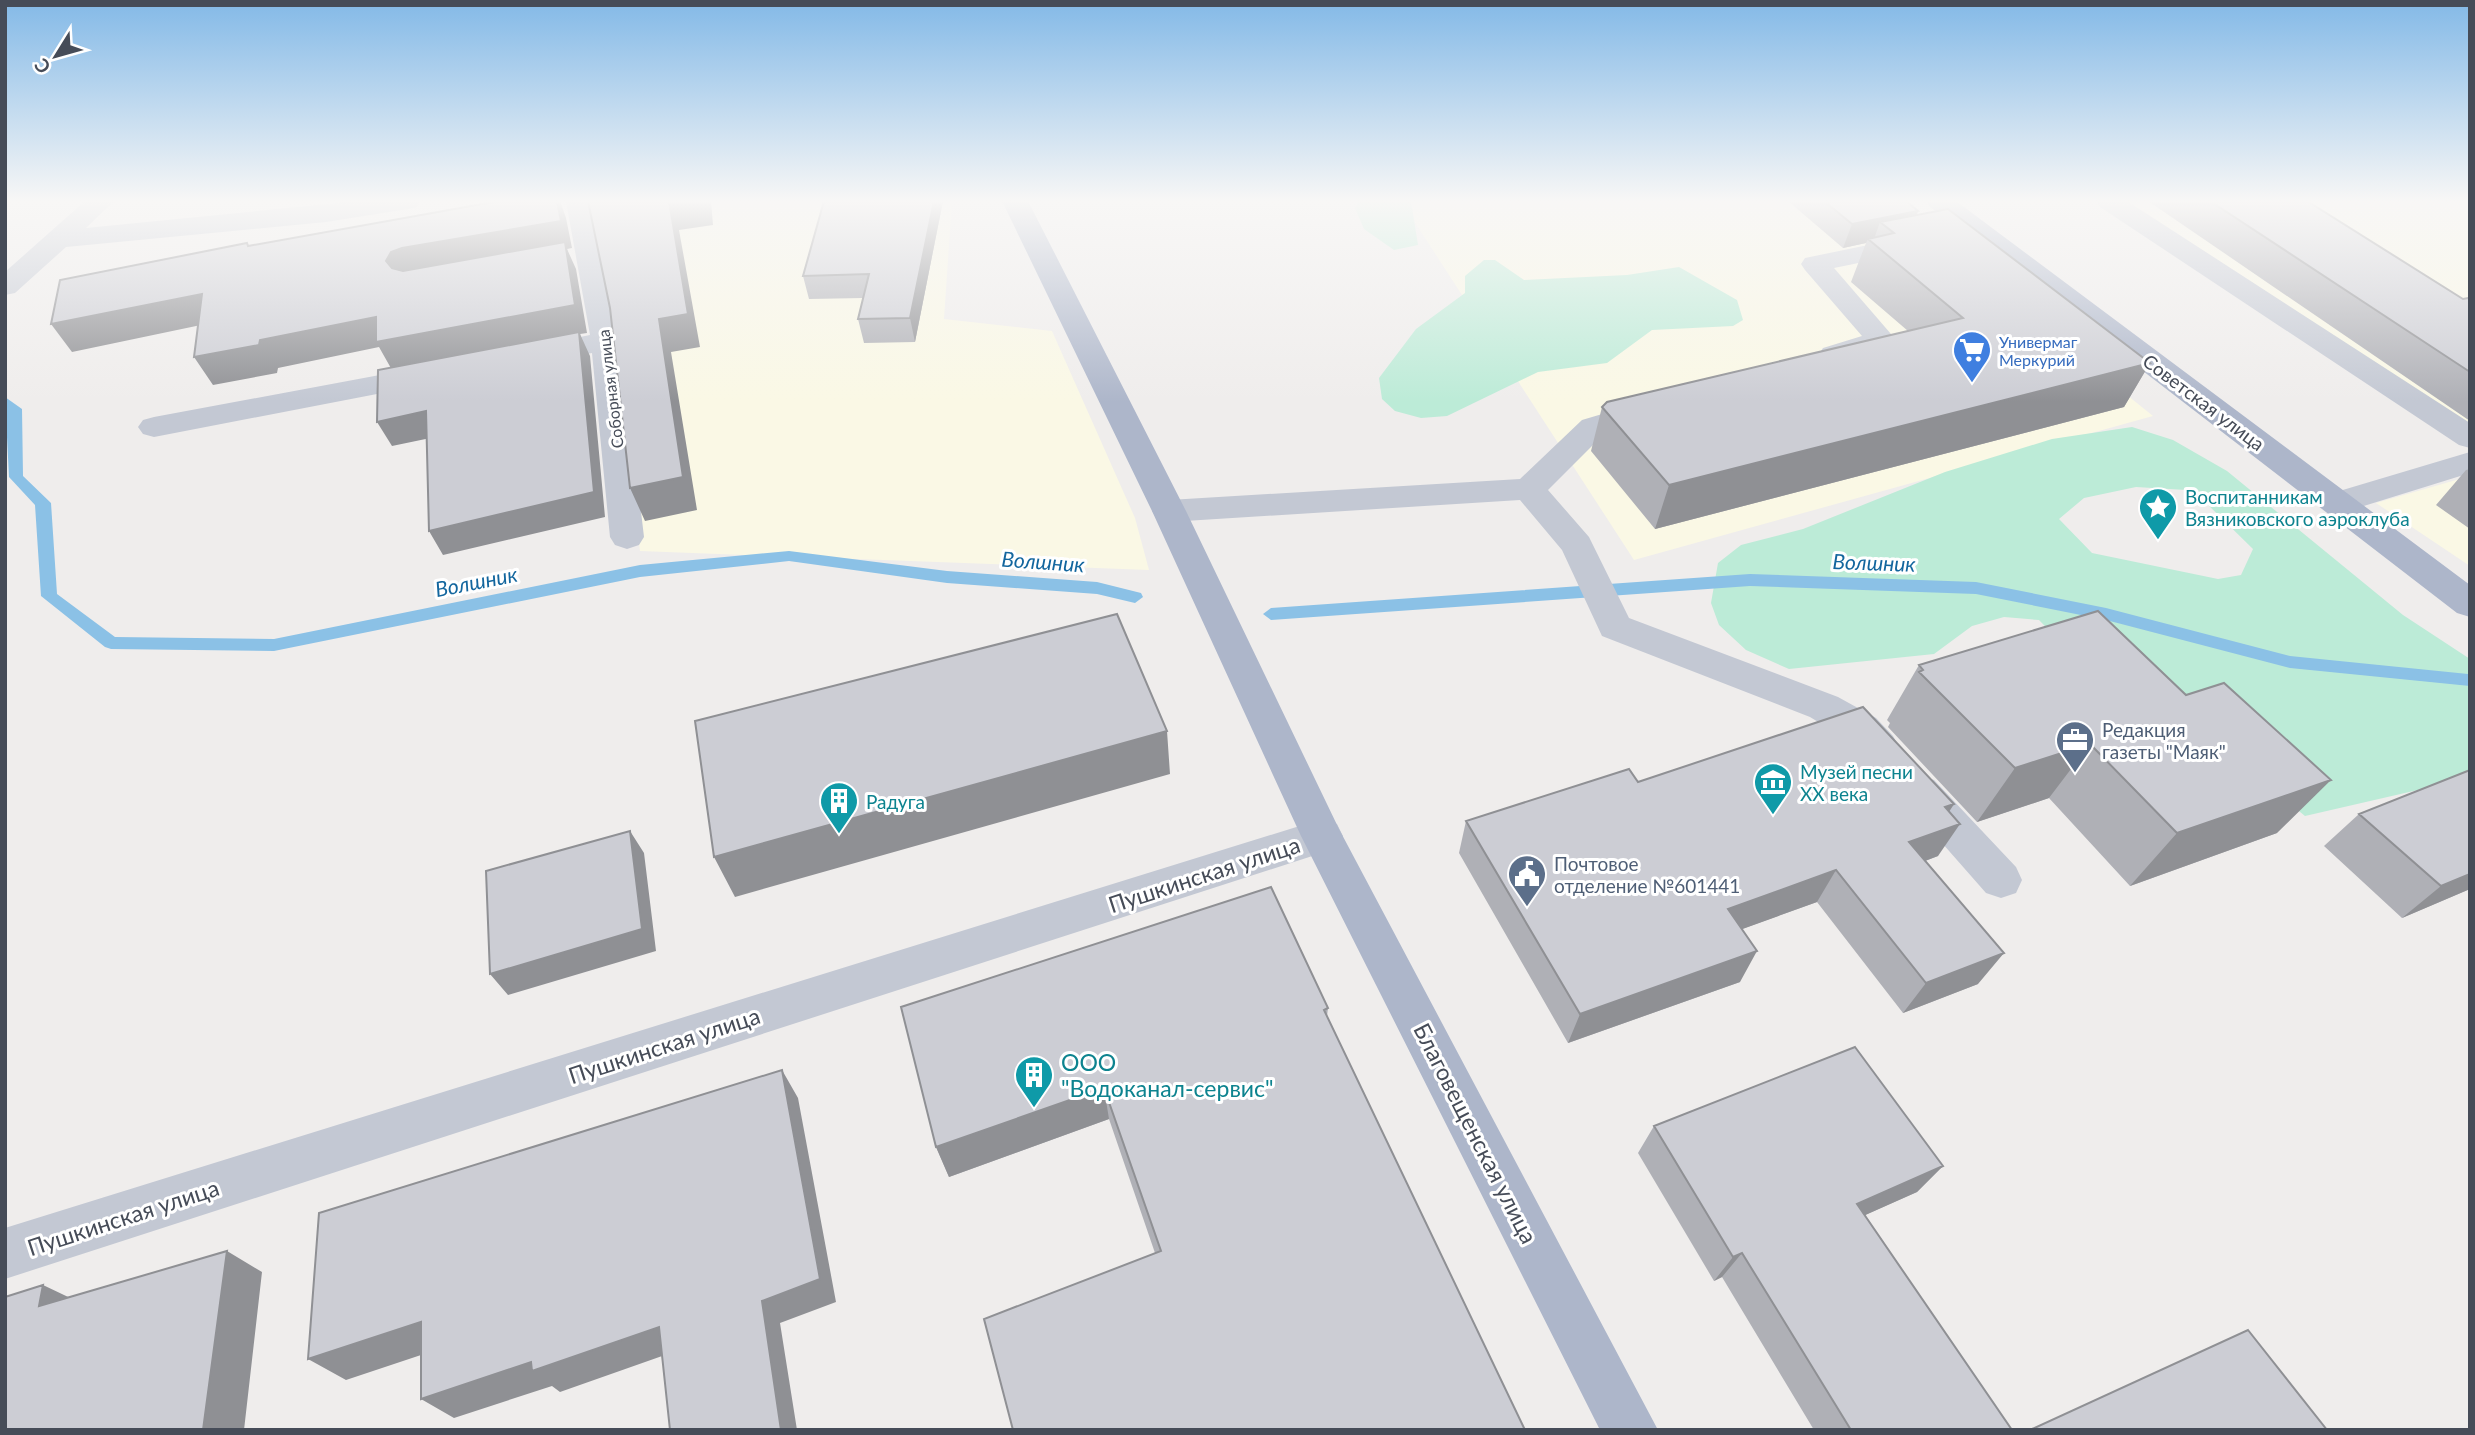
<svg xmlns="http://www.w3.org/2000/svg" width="2475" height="1435" font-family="Lato,sans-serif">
  <rect width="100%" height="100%" fill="#efedec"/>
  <path fill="#faf8e5" d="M597 201H952L944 319 1052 331 1135 518 1149 570 640 551Z
    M1401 201H1886L2153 416 1634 560Z
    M2124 201H2470V435Z
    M2470 476V566L2376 503Z"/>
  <path fill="#bcebd7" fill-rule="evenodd" d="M1359 201H1411L1418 245 1394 250 1364 229 1355 208Z
    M1484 260H1495L1524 280 1627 275 1679 267 1737 300 1743 320 1733 326 1652 330 1607 363 1538 372 1447 416 1421 418 1395 411 1382 399 1379 378 1416 329 1465 293V276Z
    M2132 427 2173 440 2227 471 2403 615 2470 659V778L2305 816 2236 760 2072 654 2039 620 2004 617 1972 626 1934 654 1789 669 1746 650 1719 625 1711 603 1718 563 1741 545 1803 529 1945 472 2052 439ZM2136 487 2186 490 2201 498 2253 549 2241 575 2218 579 2092 553 2059 519 2084 498Z"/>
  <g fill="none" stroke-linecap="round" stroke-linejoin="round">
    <path fill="#8bc1e6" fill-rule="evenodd" d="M5 397 22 409 23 476 51 503 57 594 115 637 274 639 640 565 789 551 947 571 1097 582 1141 593 1143 597 1135 603 1097 594 947 583 789 561 640 577 274 651 111 649 105 647 41 596 35 505 9 477Z
      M1750 574 1976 582 2106 608 2290 656 2468 674 2470 686 2290 668 2106 620 1976 594 1750 586 1271 620 1263 614 1271 608Z"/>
    <path fill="#c3c8d3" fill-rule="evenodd" d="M85 201H114L86 228 358 201H421L417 207 408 209 326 222 66 247 15 293 5 295V272Z
      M566 201H592L621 341 644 537 639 545 627 549 615 545 610 537 592 353 532 364 521 361 517 355 521 349 590 335Z
      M2096 201H2127L2470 423V448L2459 445 2100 207Z
      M1912 236 1922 238 1926 244 1922 250 1834 268 1891 334 1896 340 1891 346 1834 363 1823 360 1819 354 1823 348 1862 336 1805 270 1801 264 1805 258Z
      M428 366 439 368 443 375 439 382 154 437 143 434 138 427 143 420 154 417Z
      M1646 401 1657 404 1662 411 1657 418 1604 434 1548 490 1589 537 1629 618 1838 697 1876 718 1893 736 1899 747 1893 758 1879 762 1865 758 1848 740 1810 717 1602 636 1562 550 1520 500 1169 522 1157 519 1152 511 1157 503 1169 500 1520 479 1582 420Z
      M2470 452V473L2338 514 2326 511 2321 503 2326 495Z
      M1920 775 1934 780 2016 867 2022 880 2016 893 2001 898 1986 893 1906 802 1900 791 1906 780Z
      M1322 819 1337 824 1343 836 1337 848 5 1279V1228Z"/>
    <path fill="#adb6ca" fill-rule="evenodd" d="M1002 201H1028L1186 511 1339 829 1658 1430H1600L1301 836 1152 511Z
      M1926 201H1956L2470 585V617L2457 613 1930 207Z"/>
  </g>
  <path fill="#afb0b6" d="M943 201 915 342 864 343 858 319 863 298 809 299 803 276Z
    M1788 201H1906L1918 211 1917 215 2150 363 2124 407 1655 529 1591 451 1602 407 1908 331 1851 282 1866 243 1843 248Z
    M2148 201H2307L2463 299H2470V421Z
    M2470 469V529L2436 505 2466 470Z
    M2098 611 2277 833 2130 886 2049 798 1977 822 1888 727 1890 723 1887 720 1919 665Z
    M2470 770V889L2402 918 2324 846 2359 814Z
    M1638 782 1954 804 1949 812 1938 856 1925 861 1978 984 1903 1013 1817 902 1742 929 1740 982 1568 1043 1459 853 1466 821Z
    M1328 1008 1327 1016 1525 1430 1155 1253 1109 1119 949 1177 936 1147Z
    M1654 1126 1943 1166 1917 1192 1865 1215 2012 1430H1814L1722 1277 1714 1281 1638 1153Z"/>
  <path fill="#8f9094" d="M557 201H560L566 218 572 248 567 249 576 269 587 333 580 334 590 356 605 517 443 555 429 531 594 492 392 370 379 347 278 368 277 373 213 385 194 357 260 340 401 288 386 261 391 252Z
    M669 201H711L713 225 679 230 700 347 671 352 697 510 645 521 630 488 659 319Z
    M934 201H943L915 342 910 318Z
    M1918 211 1909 234 1894 233 1880 222 1873 242 1868 239 1866 243 1843 248 1852 224Z
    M202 294 220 321 72 352 51 324Z
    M2150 363 2124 407 1655 529 1669 485Z
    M426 411 440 436 392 446 377 422Z
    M1167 731 1170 774 735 897 714 857Z
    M2090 744 2049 798 1977 822 2015 768Z
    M2331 780 2277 833 2130 886 2177 833Z
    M1954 804 1935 833 1960 824 1938 856 1888 875 1909 842 1945 807Z
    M630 831 644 853 656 951 508 995 490 974Z
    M1836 870 1817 902 1712 940 1728 909Z
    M2470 874V889L2402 918 2441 886Z
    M1757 951 1740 982 1568 1043 1580 1014Z
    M2004 953 1978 984 1903 1013 1926 983Z
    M782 1070 798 1098 836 1302 780 1323 797 1430H781L762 1301Z
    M1104 1088 1109 1119 949 1177 936 1147Z
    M1943 1166 1917 1192 1834 1229 1857 1204Z
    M227 1251 262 1272 244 1430H203Z
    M1742 1253 1722 1277 1714 1281 1733 1257Z
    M43 1285 85 1305 39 1306Z
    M421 1322 454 1344 346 1380 308 1359Z
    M659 1327 682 1349 560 1392 552 1386 454 1418 421 1399 531 1362Z"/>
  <path fill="#cccdd4" stroke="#8f9094" stroke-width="2" d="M499 201H557L561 221 402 248 391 252 386 261 392 268 403 271 565 242 575 305 376 342V317L260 340 259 345 194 357 202 294 51 324 60 280 247 243 248 246Z
    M588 201H669L688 314 659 319 683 477 630 488 610 308Z
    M824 201H934L910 318 858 319 869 274 803 276Z
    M1824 201H1906L1918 211 1852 224Z
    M2210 201H2307L2463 299 2468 298 2470 299V372Z
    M1948 209 2150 363 1669 485 1602 407 1607 402 1963 318 1868 239 1894 233 1880 222Z
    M579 332 594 492 429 531 426 411 377 422 378 370Z
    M2098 611 2186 695 2224 683 2331 780 2177 833 2090 744 2015 768 1919 672 1923 670 1919 665Z
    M1117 614 1167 731 714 857 695 721Z
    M1863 707 1954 804 1945 807 1960 824 1909 842 2004 953 1926 983 1836 870 1728 909 1757 951 1580 1014 1466 821 1629 769 1638 782Z
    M2470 770V874L2441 886 2359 814Z
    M630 831 642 929 490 974 486 871Z
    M1271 887 1328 1008 1324 1010 1525 1430H1013L984 1319 1161 1251 1104 1088 936 1147 901 1007Z
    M1855 1047 1943 1166 1857 1204 2012 1430H1851L1742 1253 1733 1257 1654 1126Z
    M782 1070 820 1279 762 1301 781 1430H670L659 1327 532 1371 531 1362 421 1399V1322L308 1359 319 1213Z
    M227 1251 203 1430H5V1297L43 1285 39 1306Z
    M2248 1330 2327 1430H2030Z"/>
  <linearGradient id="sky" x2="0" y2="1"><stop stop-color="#83b9e7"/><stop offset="0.5" stop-color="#f8f7f6"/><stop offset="1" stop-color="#f8f7f6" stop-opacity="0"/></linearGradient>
  <rect width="2475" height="402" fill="url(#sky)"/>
  <defs>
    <symbol id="supermarket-pin" viewBox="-11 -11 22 30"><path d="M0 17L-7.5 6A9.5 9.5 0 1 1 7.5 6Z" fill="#3f7fe0" stroke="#fff"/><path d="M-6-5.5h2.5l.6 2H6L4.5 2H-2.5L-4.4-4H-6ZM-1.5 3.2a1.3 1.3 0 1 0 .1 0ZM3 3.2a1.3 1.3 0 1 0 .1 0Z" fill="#fff"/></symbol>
    <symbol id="sight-pin" viewBox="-11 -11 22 30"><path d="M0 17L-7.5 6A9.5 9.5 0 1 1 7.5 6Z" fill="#0f9aa8" stroke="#fff"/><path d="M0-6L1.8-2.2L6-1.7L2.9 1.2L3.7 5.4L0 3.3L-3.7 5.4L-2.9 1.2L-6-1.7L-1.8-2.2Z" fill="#fff"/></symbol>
    <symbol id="office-pin" viewBox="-11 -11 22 30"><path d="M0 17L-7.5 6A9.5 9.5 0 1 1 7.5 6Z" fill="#5c6f8a" stroke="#fff"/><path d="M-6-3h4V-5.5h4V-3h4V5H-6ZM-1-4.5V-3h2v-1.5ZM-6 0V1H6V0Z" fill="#fff"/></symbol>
    <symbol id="museum-pin" viewBox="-11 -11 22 30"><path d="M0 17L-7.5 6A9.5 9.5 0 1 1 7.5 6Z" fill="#0f9aa8" stroke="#fff"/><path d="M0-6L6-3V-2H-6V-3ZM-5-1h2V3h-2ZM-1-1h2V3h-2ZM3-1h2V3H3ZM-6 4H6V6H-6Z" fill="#fff"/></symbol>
    <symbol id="building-pin" viewBox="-11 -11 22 30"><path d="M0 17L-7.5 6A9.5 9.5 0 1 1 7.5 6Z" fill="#0f9aa8" stroke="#fff"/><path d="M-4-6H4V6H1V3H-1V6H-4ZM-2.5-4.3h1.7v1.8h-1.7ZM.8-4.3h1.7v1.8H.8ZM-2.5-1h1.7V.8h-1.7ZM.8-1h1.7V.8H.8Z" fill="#fff"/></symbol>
    <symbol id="civic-pin" viewBox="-11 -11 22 30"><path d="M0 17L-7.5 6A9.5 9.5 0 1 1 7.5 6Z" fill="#5c6f8a" stroke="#fff"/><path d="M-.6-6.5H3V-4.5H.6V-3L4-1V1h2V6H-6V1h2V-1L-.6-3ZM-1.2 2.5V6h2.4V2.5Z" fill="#fff"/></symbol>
  </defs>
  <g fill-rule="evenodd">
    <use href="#supermarket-pin" x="1950" y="328" width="44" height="60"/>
    <use href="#sight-pin" x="2136" y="485" width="44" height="60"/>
    <use href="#office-pin" x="2053" y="718" width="44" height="60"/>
    <use href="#museum-pin" x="1751" y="760" width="44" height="60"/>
    <use href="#building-pin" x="817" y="779" width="44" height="60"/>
    <use href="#civic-pin" x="1505" y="852" width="44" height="60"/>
    <use href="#building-pin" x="1012" y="1053" width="44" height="60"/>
  </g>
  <g text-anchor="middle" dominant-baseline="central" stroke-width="6" stroke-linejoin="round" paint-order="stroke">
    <g font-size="16" fill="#366cbe" stroke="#fff" text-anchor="start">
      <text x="1999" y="341">Универмаг<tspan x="1999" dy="18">Меркурий</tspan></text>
    </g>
    <g font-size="16" fill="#464c58" stroke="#fff">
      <text transform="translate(610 389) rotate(-97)">Соборная улица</text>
    </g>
    <g font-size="19" fill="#464c58" stroke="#fff">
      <text transform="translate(2204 402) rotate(37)">Советская улица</text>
    </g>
    <g font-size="19" fill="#0d838f" stroke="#fff" text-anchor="start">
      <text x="2185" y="496">Воспитанникам<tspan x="2185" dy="22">Вязниковского аэроклуба</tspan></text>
      <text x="1800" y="771">Музей песни<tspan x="1800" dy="22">XX века</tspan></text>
      <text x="866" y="801">Радуга</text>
    </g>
    <g font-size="19" fill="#4e5e75" stroke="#fff" text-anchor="start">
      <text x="2102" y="729">Редакция<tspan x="2102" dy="22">газеты "Маяк"</tspan></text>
      <text x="1554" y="863">Почтовое<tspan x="1554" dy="22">отделение №601441</tspan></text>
    </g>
    <g font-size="21" font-style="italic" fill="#13669e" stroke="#fff">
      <text transform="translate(1043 561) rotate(4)">Волшник</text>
      <text transform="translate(1874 562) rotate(2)">Волшник</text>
      <text transform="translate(476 581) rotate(-11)">Волшник</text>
    </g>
    <g font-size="23" fill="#464c58" stroke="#fff">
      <text transform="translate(1204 874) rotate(-18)">Пушкинская улица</text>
      <text transform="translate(664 1045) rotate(-18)">Пушкинская улица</text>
      <text transform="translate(1476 1133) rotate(63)">Благовещенская улица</text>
      <text transform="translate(123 1217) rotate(-18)">Пушкинская улица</text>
    </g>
    <g font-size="23" fill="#0d838f" stroke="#fff" text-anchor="start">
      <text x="1061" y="1062">ООО<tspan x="1061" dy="26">"Водоканал-сервис"</tspan></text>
    </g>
  </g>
  <rect width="2475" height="1435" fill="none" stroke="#464c58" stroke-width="14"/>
  <g transform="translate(56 56) rotate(233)" stroke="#ffffff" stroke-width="5" paint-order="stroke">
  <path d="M0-5L12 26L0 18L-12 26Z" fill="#464c58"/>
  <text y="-10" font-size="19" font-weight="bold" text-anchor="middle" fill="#464c58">С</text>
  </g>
</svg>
